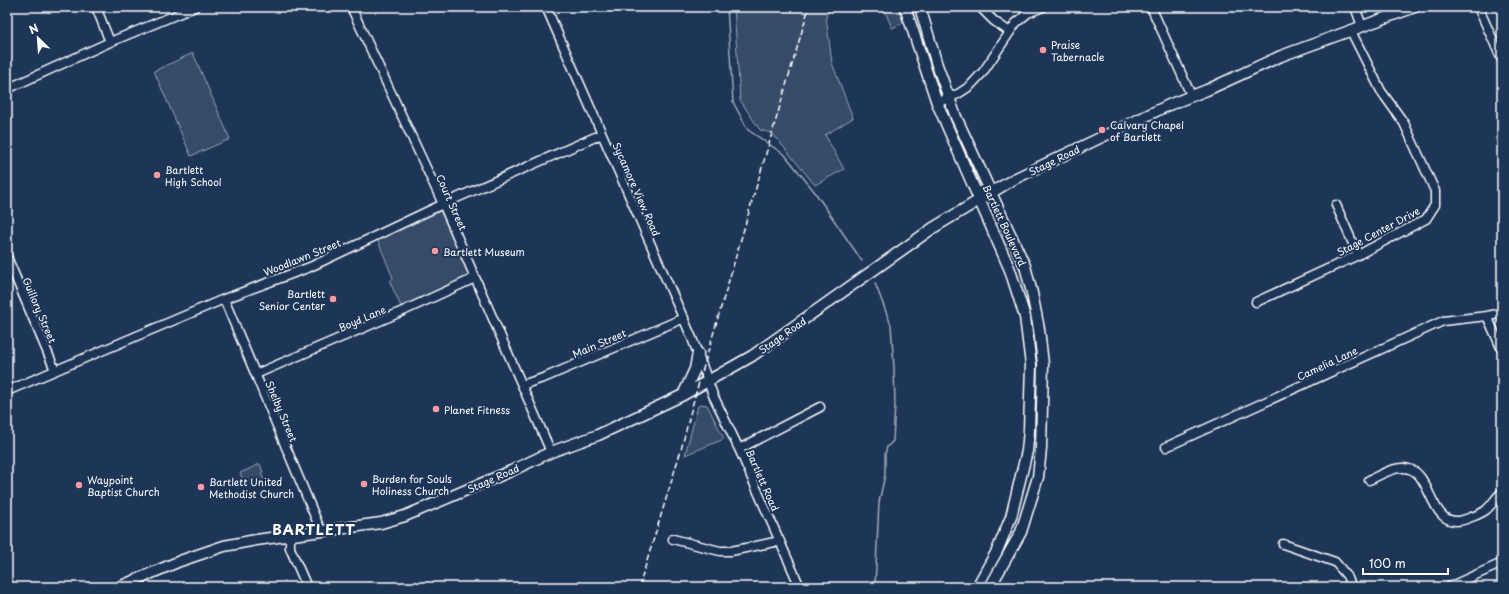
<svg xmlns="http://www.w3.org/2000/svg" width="1509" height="594" font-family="'Playpen Sans',sans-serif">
  <rect width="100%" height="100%" fill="#1d3557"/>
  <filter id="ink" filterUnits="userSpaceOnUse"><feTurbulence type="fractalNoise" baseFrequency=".025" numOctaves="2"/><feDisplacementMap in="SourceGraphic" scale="8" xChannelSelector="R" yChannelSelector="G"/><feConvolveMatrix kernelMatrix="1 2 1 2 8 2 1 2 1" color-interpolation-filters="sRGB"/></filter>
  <g filter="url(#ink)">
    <path fill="#364b69" stroke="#9aa5b4" d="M734 7H830L826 17 832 63 853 118 825 135 844 169 815 185 772 133 760 130 740 100Z
      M883 7H898L903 23 892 28Z
      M193 53 230 139 191 156 154 71Z
      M443 204 475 278 403 311 390 282 393 278 376 236Z
      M701 404 707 405 724 439 685 455 698 406Z
      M260 464 263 472 261 473 265 481 258 485 248 481 244 483 240 473Z"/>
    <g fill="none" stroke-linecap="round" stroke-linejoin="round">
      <path stroke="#a0aab8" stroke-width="1.5" d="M727 7 733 102 748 130 785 155 814 191 862 261
        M875 587 879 502 885 475V454L887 447 893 441 895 403 894 368 891 325 875 283"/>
      <defs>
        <path id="minor" d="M96 7 110 42
          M351 7 443 204 551 452
          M546 7 692 338 713 395 739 449 800 587
          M980 7 994 21 1010 32
          M1151 7 1191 95
          M1355 7 1362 26
          M1478 7 1502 60
          M7 89 110 42 195 7
          M937 103 958 94 970 86 983 72 1016 23 1028 13 1043 7
          M1336 205 1358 255
          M7 257 55 370
          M224 299 321 531
          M1256 302 1358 255 1426 219 1435 205V191L1404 123 1381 91 1351 31
          M1487 316 1502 350
          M256 374 403 311 475 278
          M522 385 546 377 684 318
          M7 391 224 299 310 267 443 204 602 134
          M1166 447 1443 321 1487 316 1502 313
          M739 449 820 407
          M1369 480C1381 475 1395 465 1409 469 1434 475 1429 535 1469 518 1474 516 1481 514 1486 510 1492 505 1496 497 1502 492
          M290 536V548L307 587
          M673 539 720 551H731L780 541
          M1283 544 1335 562 1347 576 1352 587
          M1449 587 1502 563"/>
        <path id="major" d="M905 7 937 103 1010 270 1025 317 1031 365 1029 430 1027 451 1011 517 997 551 977 587
          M920 7 937 65 956 117 1025 266 1032 293 1039 329 1043 364 1041 449 1038 477 1021 532 990 587
          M683 395 695 369 698 353
          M119 587 180 561 224 546 256 540 381 523 405 516 511 471 551 452 598 435 683 395 752 356 933 228 1014 179 1171 104 1207 90 1281 56 1415 7"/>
      </defs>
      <use href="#minor" stroke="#fff" stroke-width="11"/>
      <use href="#major" stroke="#fff" stroke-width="13"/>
      <use href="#minor" stroke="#1d3557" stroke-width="8"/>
      <use href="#major" stroke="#1d3557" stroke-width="10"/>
      <path stroke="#fff" stroke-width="1.5" stroke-dasharray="6 3" stroke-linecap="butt" d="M639 587 681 450 693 403 809 7"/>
    </g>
  </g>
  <g fill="#ff9aa2" stroke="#1d3557" stroke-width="1.5">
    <circle cx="1043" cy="50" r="4"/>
    <circle cx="1102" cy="130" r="4"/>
    <circle cx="157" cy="175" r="4"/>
    <circle cx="435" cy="251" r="4"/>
    <circle cx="333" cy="299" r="4"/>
    <circle cx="436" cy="409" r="4"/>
    <circle cx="364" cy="484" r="4"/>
    <circle cx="79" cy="485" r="4"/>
    <circle cx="201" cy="487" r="4"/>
  </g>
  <g text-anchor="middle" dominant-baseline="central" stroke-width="4" stroke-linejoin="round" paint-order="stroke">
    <g font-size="10" fill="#fff" stroke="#1d3557" text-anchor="start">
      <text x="1051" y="44">Praise<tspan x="1051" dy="12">Tabernacle</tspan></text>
      <text x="1110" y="124">Calvary Chapel<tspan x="1110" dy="12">of Bartlett</tspan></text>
      <text x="165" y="169">Bartlett<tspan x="165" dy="12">High School</tspan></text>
      <text x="443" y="251">Bartlett Museum</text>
      <text x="325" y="293" text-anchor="end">Bartlett<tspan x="325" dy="12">Senior Center</tspan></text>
      <text x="444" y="409">Planet Fitness</text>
      <text x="372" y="478">Burden for Souls<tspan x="372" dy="12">Holiness Church</tspan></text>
      <text x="87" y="479">Waypoint<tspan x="87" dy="12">Baptist Church</tspan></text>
      <text x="209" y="481">Bartlett United<tspan x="209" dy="12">Methodist Church</tspan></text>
    </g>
    <g font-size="10" fill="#fff" stroke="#1d3557">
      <text transform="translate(1054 160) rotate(-26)">Stage Road</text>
      <text transform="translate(637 189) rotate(66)">Sycamore View Road</text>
      <text transform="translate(452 202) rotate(66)">Court Street</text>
      <text transform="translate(1005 225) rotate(65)">Bartlett Boulevard</text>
      <text transform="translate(1378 231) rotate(-28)">Stage Center Drive</text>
      <text transform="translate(302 257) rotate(-22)">Woodlawn Street</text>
      <text transform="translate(40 310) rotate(67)">Guillory Street</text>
      <text transform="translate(362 318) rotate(-23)">Boyd Lane</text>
      <text transform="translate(782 335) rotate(-35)">Stage Road</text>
      <text transform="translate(599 343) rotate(-23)">Main Street</text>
      <text transform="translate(1327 363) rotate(-25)">Camelia Lane</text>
      <text transform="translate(282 411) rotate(67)">Shelby Street</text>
      <text transform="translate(493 478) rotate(-24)">Stage Road</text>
      <text transform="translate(763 480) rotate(66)">Bartlett Road</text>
    </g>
    <g font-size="14" font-weight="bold" letter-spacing="1" fill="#fff" stroke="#1d3557">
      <text x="314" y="529">BARTLETT</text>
    </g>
  </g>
  <rect width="1509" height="594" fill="none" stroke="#1d3557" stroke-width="24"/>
  <rect x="12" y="12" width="1485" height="570" fill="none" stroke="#fff" stroke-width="1.5" filter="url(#ink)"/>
  <g transform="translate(38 38) rotate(335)" stroke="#1d3557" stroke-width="3" paint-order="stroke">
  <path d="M0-3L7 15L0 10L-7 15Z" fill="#ffffff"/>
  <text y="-6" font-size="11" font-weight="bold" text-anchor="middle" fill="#ffffff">N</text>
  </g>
  <path d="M1363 568v6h85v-6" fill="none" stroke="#ffffff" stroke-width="2"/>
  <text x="1369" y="568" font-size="12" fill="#ffffff" stroke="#1d3557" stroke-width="3" paint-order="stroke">100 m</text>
</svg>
